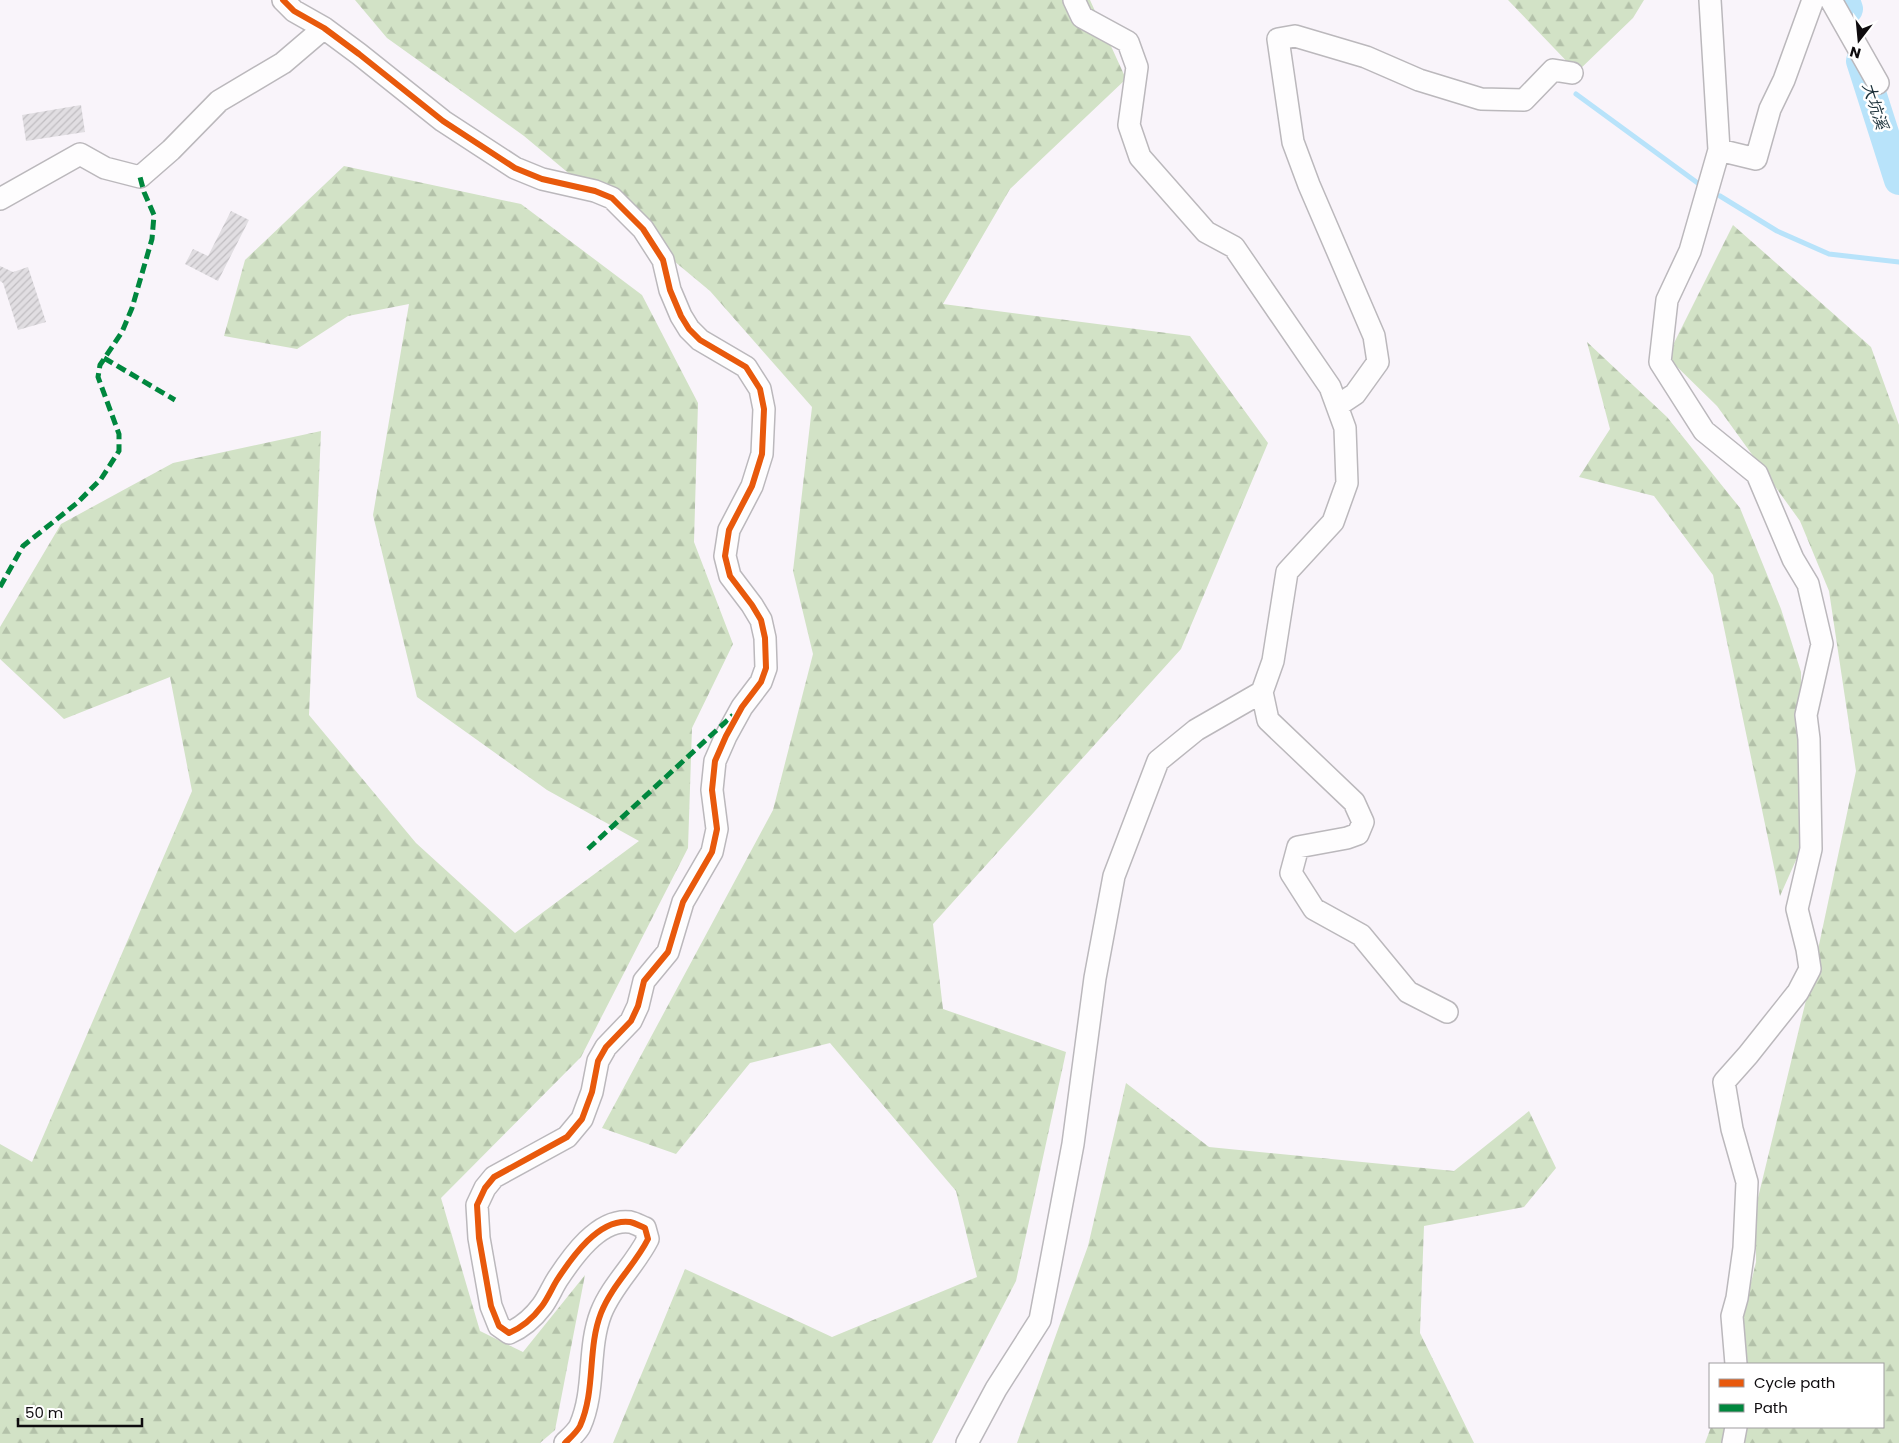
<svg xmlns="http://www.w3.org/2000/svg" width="1899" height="1443" font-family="Poppins,'Noto Sans TC',sans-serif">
  <defs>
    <pattern id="forest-firs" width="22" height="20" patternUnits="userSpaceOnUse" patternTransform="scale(1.25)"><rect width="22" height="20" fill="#d2e2c6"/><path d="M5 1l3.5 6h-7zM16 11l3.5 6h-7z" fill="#b3c1a9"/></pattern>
    <pattern id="building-hatch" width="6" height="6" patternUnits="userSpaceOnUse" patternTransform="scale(1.25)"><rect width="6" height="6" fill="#e1dee2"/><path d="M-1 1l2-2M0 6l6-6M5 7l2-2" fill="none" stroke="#c0bdc1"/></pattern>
  </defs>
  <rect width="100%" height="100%" fill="#f9f4fa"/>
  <path fill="url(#forest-firs)" d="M355 0H1090L1126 79 1010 189 943 304 1190 336 1268 443 1181 649 933 924 943 1009 1066 1052 1016 1281 932 1443H613L685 1269 832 1337 977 1277 956 1191 830 1043 750 1063 676 1154 602 1128 773 810 813 654 793 571 812 407 710 291 524 136 387 38Z
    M1508 0H1644L1633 18 1577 72Z
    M344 166 521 204 642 295 698 403 694 542 733 644 692 728 688 848 581 1057 441 1198 480 1331 523 1352 585 1275 555 1430 540 1443H0V1144L32 1162 192 791 170 677 64 719 0 659V627L61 524 173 463 321 431 309 715 416 843 515 933 639 841 547 790 417 697 373 515 409 304 348 316 297 349 224 336 245 260Z
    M1733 225 1871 347 1899 425V1443H1705L1711 1427H1883V1364H1731L1756 1262V1206L1816 959 1856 771 1829 591 1800 521 1717 406 1667 357Z
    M1587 342 1667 417 1740 508 1781 609 1801 672V849L1780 896 1713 575 1654 496 1579 477 1610 429Z
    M1126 1083 1209 1147 1454 1171 1529 1111 1556 1168 1524 1207 1424 1226 1420 1333 1474 1443H1017L1088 1246Z"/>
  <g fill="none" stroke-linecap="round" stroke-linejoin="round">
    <path stroke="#b8e3fa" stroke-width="5" d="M1576 94 1699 184
      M1720 196 1777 231 1829 254 1899 262"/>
    <path stroke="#b8e3fa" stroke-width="30" d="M1845 0 1848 9
      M1861 61 1899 180"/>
  </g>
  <path fill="url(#building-hatch)" d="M81 105 85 132 26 141 22 115Z
    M231 211 249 220 218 281 185 264 193 249 208 256Z
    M0 266 13 272 28 267 46 322 18 330 3 283 0 281Z"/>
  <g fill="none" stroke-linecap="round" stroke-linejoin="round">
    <defs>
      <path id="minor" d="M283 0 294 11 324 28 359 54 443 121 515 168 542 179 595 191 612 198 643 229 663 260 670 290 681 316 689 329 700 340 746 367 760 389 764 409 762 454 752 486 729 530 725 556 730 576 752 605 761 620 765 638 766 668 761 682 742 707 726 736 715 761 712 790 717 829 712 852 683 902 668 952 644 981 638 1006 631 1021 606 1047 598 1061 592 1092 582 1119 567 1137 494 1177 485 1188 477 1205 479 1238 491 1306 499 1326 509 1333C523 1327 533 1318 542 1306 548 1298 552 1288 557 1280 572 1257 599 1218 630 1222 635 1223 640 1226 645 1228L648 1239C635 1265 612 1285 601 1313 587 1349 596 1390 580 1426 577 1432 570 1438 565 1443
        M1710 0 1719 150 1690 251 1667 300 1660 362 1704 431 1757 474 1793 559 1808 584 1822 644 1806 715 1809 739 1811 849 1797 909 1807 949 1810 969 1798 992 1748 1055 1724 1082 1732 1129 1747 1182 1744 1248 1737 1298 1732 1316 1736 1364
        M1831 0 1878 83
        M1719 150 1756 159 1770 109 1784 80 1813 0
        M0 199 80 154 105 168 140 177 171 150 219 101 283 63 324 28
        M1337 406 1355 394 1378 362 1374 336 1309 185 1293 142 1278 39 1295 36 1366 57 1419 80 1481 99 1524 100 1553 70 1572 73
        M1262 692 1268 720 1354 802 1363 822 1358 834 1347 838 1298 847 1291 873 1314 909 1361 935 1408 992 1447 1012
        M967 1443 996 1389 1040 1320 1073 1144 1095 978 1114 876 1158 761 1196 730 1262 692 1273 661 1287 572 1333 522 1347 483 1345 428 1330 387 1234 247 1206 232 1140 157 1129 125 1137 67 1128 42 1082 17 1074 0
        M1733 1443 1736 1427"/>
    </defs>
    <use href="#minor" stroke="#bbb8bc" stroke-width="24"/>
    <use href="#minor" stroke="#fefdfe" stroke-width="21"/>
    <path stroke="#00873e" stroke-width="5" stroke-dasharray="10 5" stroke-linecap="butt" d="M104 358 175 400
      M0 587 23 546 77 503 101 479 119 451V434L98 377 100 365 122 332 132 308 152 239 154 215 144 192 140 177
      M588 849 733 715"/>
    <defs>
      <path id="cycleway" d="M283 0 294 11 324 28 359 54 443 121 515 168 542 179 595 191 612 198 643 229 663 260 670 290 681 316 689 329 700 340 746 367 760 389 764 409 762 454 752 486 729 530 725 556 730 576 752 605 761 620 765 638 766 668 761 682 742 707 726 736 715 761 712 790 717 829 712 852 683 902 668 952 644 981 638 1006 631 1021 606 1047 598 1061 592 1092 582 1119 567 1137 494 1177 485 1188 477 1205 479 1238 491 1306 499 1326 509 1333C523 1327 533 1318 542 1306 548 1298 552 1288 557 1280 572 1257 599 1218 630 1222 635 1223 640 1226 645 1228L648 1239C635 1265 612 1285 601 1313 587 1349 596 1390 580 1426 577 1432 570 1438 565 1443"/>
    </defs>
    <use href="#cycleway" stroke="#fff" stroke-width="9"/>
    <use href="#cycleway" stroke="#e8590c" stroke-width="6"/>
  </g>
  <g text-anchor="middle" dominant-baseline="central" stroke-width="5" stroke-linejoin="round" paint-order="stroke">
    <g font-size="16" font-style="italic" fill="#1b303a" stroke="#fff">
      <text transform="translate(1875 106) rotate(72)">大坑溪</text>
    </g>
  </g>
  <rect x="1709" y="1363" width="175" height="65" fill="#ffffff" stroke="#9f9d9f"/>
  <rect x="1719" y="1379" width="25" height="8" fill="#e8590c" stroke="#9f9d9f"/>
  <text x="1754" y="1388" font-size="15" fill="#0e0b0e">Cycle path</text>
  <rect x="1719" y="1404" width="25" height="8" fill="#00873e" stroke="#9f9d9f"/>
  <text x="1754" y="1413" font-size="15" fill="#0e0b0e">Path</text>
  <g transform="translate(1859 40) rotate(196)" stroke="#ffffff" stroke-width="4" paint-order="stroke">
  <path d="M0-4L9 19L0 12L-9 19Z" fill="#0e0b0e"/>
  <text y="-8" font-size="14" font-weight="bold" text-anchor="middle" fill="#0e0b0e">N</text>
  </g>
  <path d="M18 1418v8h124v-8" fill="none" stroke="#0e0b0e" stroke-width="2.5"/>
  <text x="25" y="1418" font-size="15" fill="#0e0b0e" stroke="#ffffff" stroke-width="4" paint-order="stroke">50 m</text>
</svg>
